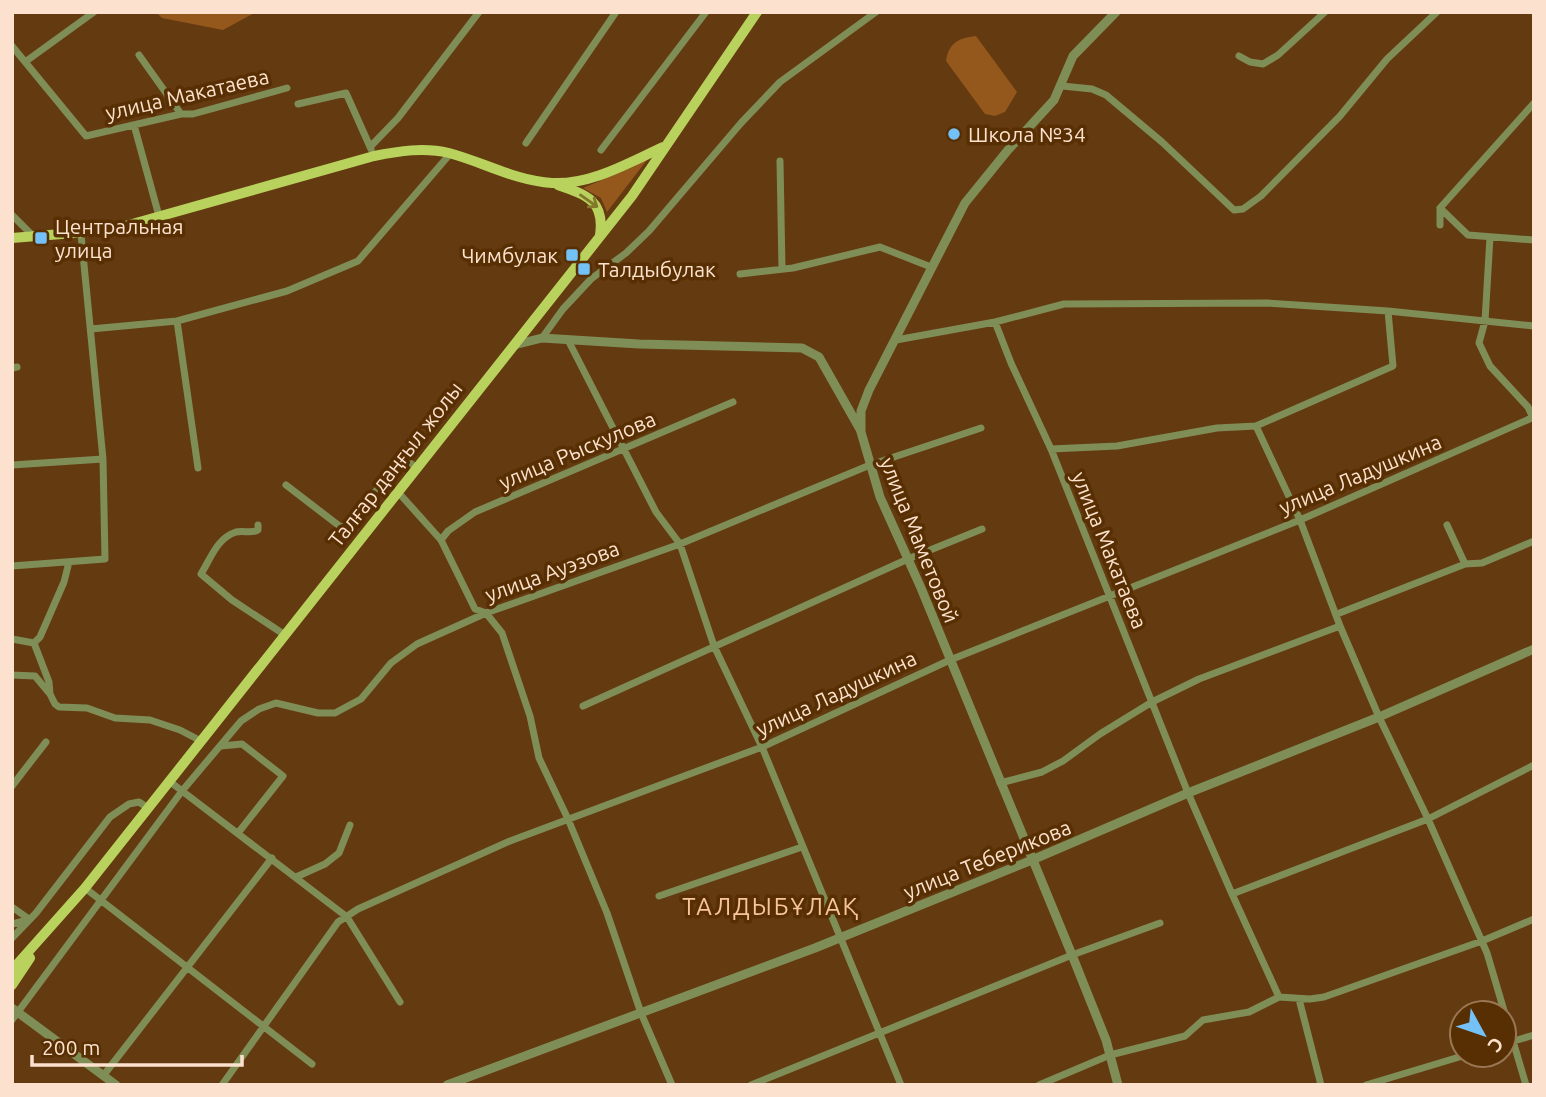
<svg xmlns="http://www.w3.org/2000/svg" width="1546" height="1097" font-family="Ubuntu,sans-serif">
  <rect width="100%" height="100%" fill="#643a11"/>
  <path fill="#94571c" d="M156 12H256L223 30 162 18Z
    M976 36 1017 92 1005 112 995 116 985 114 946 61C949 43 958 38 976 36Z
    M650 156 607 212 601 198 583 188 635 166Z"/>
  <g fill="none" stroke-linecap="round" stroke-linejoin="round">
    <path stroke="#7f8d57" stroke-width="7" d="M12 46 86 136 181 114H193L287 88
      M139 55 181 114
      M1239 56 1250 62 1263 64 1278 55 1325 12
      M25 62 94 12
      M1062 86 1092 89 1106 95 1162 142 1234 210 1243 209 1261 196 1340 116 1387 59 1437 12
      M298 104 346 93 371 149
      M134 125 159 216
      M526 143 616 12
      M370 147 398 118 479 12
      M601 150 706 12
      M780 161 782 269
      M1440 208 1468 235 1534 240
      M12 215 33 236
      M1440 225V208L1534 103
      M1490 237 1485 321 1479 343 1490 366 1528 407 1533 418
      M740 274 793 268 880 247 931 267
      M177 321 198 468
      M995 322 1011 363 1051 449 1188 793 1232 894 1428 819 1534 765
      M91 329 177 321 287 291 358 261 450 154
      M542 338 563 309 591 279 626 253 649 231 741 123 780 82 876 12
      M568 340 656 512 680 544 714 646 762 747 901 1085
      M896 340 995 322 1064 304 1267 303 1388 311 1534 326
      M12 368 17 367
      M1256 426 1300 520 1340 626 1379 717 1428 819 1487 953 1526 1085
      M1051 449 1117 446 1217 428 1256 426 1393 366 1388 311
      M12 465 103 459
      M286 485 342 528 405 459 417 468
      M398 492 441 540 475 609 486 613 502 633 530 716 539 758 568 819 607 913 641 1013 672 1085
      M258 525V530C251 534 244 530 236 532 217 538 211 558 201 574L232 600 285 635
      M1447 525 1465 564
      M441 540 448 531 475 512 733 402
      M12 566 105 559 103 459 81 234
      M1337 614 1465 564 1482 563 1534 541
      M12 639 34 643 40 637 64 582 69 562
      M34 643 49 682 50 694 55 704 59 707 87 708 115 718 150 720 180 730 201 741
      M12 675 35 676 50 694
      M583 706 908 559 982 529
      M221 746 242 744 283 776 238 833
      M169 781 347 917 400 1002
      M1000 783 1042 772 1063 761 1100 734 1152 702 1199 679 1340 626
      M12 786 46 742
      M296 877 325 864 339 853 350 825
      M85 888 312 1064
      M1232 894 1279 997 1310 999 1324 997 1482 941 1534 919
      M659 896 802 847
      M12 907 29 919
      M12 924 28 920
      M12 938 36 913 110 817 129 804 139 802 148 808
      M1299 999 1321 1085
      M12 1020 182 791 241 721 259 709 276 703 318 713H335L361 699 391 663 417 644 486 613 680 544 870 465 981 428
      M1504 1044 1534 1035
      M103 1076 272 858
      M222 1085 338 922 358 909 510 841 762 747 950 660 1300 520 1534 417
      M751 1085 1072 955 1160 923
      M1039 1085 1110 1055 1185 1036 1203 1020 1249 1012 1279 997
      M1366 1085 1466 1055"/>
    <path stroke="#7f8d57" stroke-width="9" d="M1116 12 1073 56 1054 100 1008 150 965 203 869 390 861 411V432L880 497 921 588 1072 955 1106 1040 1118 1085
      M514 345 542 338 639 344 802 348 819 357 861 431
      M12 1008 116 1085
      M447 1085 815 948 1032 860 1188 793 1379 717 1534 649"/>
    <path stroke="#b8d25d" stroke-width="10" d="M558 185C587 195 605 201 600 235
      M12 238 111 230 374 156C399 151 424 147 449 153 483 162 516 181 552 183 591 185 628 163 663 147
      M12 970 85 888 632 196 757 12
      M12 985 30 958"/>
  </g>
  <defs><path id="oneway-shaft" d="M-6 0H5M1.5-3L5.5 0L1.5 3" fill="none" stroke-width="1.6" stroke-linecap="round" stroke-linejoin="round" transform="scale(1.75)"/></defs>
  <use stroke="#83782b" href="#oneway-shaft" transform="translate(589 201) rotate(35)"/>
  <g fill="#73c1f6" stroke="#582f03" stroke-width="2.5">
    <circle cx="954" cy="134" r="7"/>
    <rect x="34" y="231" width="14" height="14" rx="3.5"/>
    <rect x="565" y="248" width="14" height="14" rx="3.5"/>
    <rect x="577" y="262" width="14" height="14" rx="3.5"/>
  </g>
  <g text-anchor="middle" dominant-baseline="central" stroke-width="7" stroke-linejoin="round" paint-order="stroke">
    <g font-size="21" fill="#fce2ce" stroke="#582f03">
      <text transform="translate(187 94) rotate(-13)">улица Макатаева</text>
      <text transform="translate(577 450) rotate(-23)">улица Рыскулова</text>
      <text transform="translate(395 464) rotate(-52)">Талғар даңғыл жолы</text>
      <text transform="translate(1360 474) rotate(-23)">улица Ладушкина</text>
      <text transform="translate(920 540) rotate(68)">улица Маметовой</text>
      <text transform="translate(1110 550) rotate(68)">улица Макатаева</text>
      <text transform="translate(552 571) rotate(-20)">улица Ауэзова</text>
      <text transform="translate(836 693) rotate(-25)">улица Ладушкина</text>
      <text transform="translate(987 859) rotate(-22)">улица Теберикова</text>
    </g>
    <g font-size="21" fill="#fce2ce" stroke="#582f03" text-anchor="start">
      <text x="968" y="134">Школа №34</text>
      <text x="55" y="226">Центральная<tspan x="55" dy="24">улица</tspan></text>
      <text x="558" y="255" text-anchor="end">Чимбулак</text>
      <text x="598" y="269">Талдыбулак</text>
    </g>
    <g font-size="24" letter-spacing="2" fill="#f7c49b" stroke="#582f03">
      <text x="771" y="906">ТАЛДЫБҰЛАҚ</text>
    </g>
  </g>
  <rect width="1546" height="1097" fill="none" stroke="#fce2ce" stroke-width="28"/>
  <g transform="translate(1483 1034) rotate(130)"><circle r="33" fill="#582f03" stroke="#9a7754" stroke-width="2"/>
  <path d="M0-5L12 26L0 18L-12 26Z" fill="#73c1f6"/>
  <text y="-10" font-size="19" font-weight="bold" text-anchor="middle" fill="#fce2ce">С</text>
  </g>
  <path d="M32 1055v10h210v-10" fill="none" stroke="#fce2ce" stroke-width="3.5"/>
  <text x="42" y="1055" font-size="21" fill="#fce2ce" stroke="#582f03" stroke-width="5" paint-order="stroke">200 m</text>
</svg>
